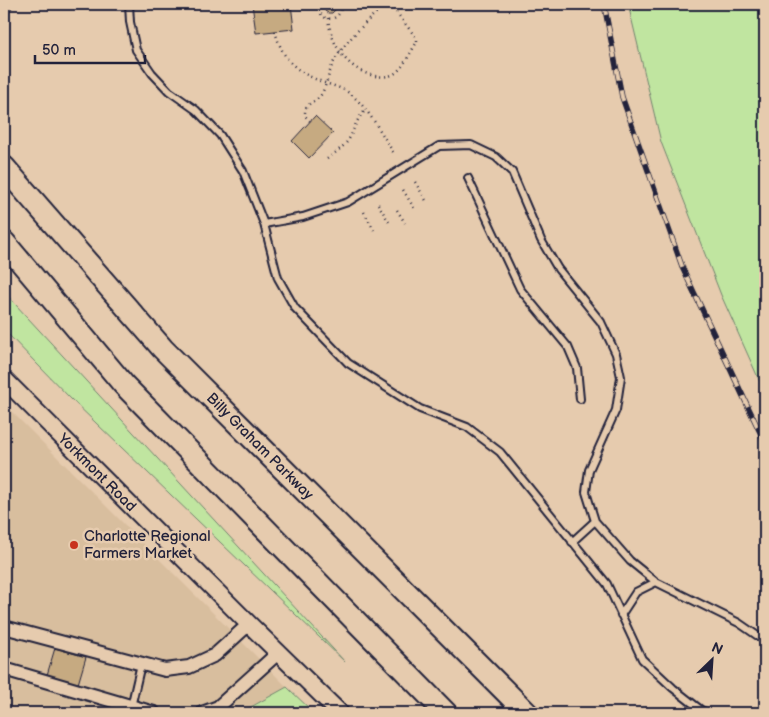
<svg xmlns="http://www.w3.org/2000/svg" width="769" height="717" font-family="'Balsamiq Sans',sans-serif">
  <rect width="100%" height="100%" fill="#e6cbae"/>
  <filter id="ink" filterUnits="userSpaceOnUse"><feTurbulence type="fractalNoise" baseFrequency=".02" numOctaves="2"/><feDisplacementMap in="SourceGraphic" scale="10" xChannelSelector="R" yChannelSelector="G"/><feConvolveMatrix kernelMatrix="1 2 1 2 8 2 1 2 1" color-interpolation-filters="sRGB"/></filter>
  <g filter="url(#ink)">
    <path fill="#d8be9e" d="M4 404 287 687 240 713H4Z"/>
    <path fill="#c0e5a0" stroke="#71846e" d="M628 4H765V393L721 295 661 142Z
      M4 292 345 662 71 399 4 330Z
      M287 687 314 713H240Z"/>
    <path fill="#c6aa81" stroke="#22223b" d="M252 4H291L294 29 256 33Z
      M324 4H336V9L332 13H328L325 11Z
      M315 116 333 133 309 158 292 141Z
      M55 648 86 657 78 684 47 675Z"/>
    <g fill="none" stroke-linecap="round" stroke-linejoin="round">
      <defs>
        <path id="service" d="M129 4 130 22 136 50 152 73 169 91 196 110 220 135 243 171 264 224
          M4 8 9 4
          M468 178 520 289 568 347 577 368 580 399
          M572 542 595 521
          M621 615 636 592 656 582
          M131 707 141 664
          M708 713 701 710 673 688 642 659 607 584 500 452 467 427 420 409 348 363 295 308 278 278 264 224 303 217 348 202 439 146 471 145 496 157 512 172 541 240 558 269 601 322 616 354 621 377 616 410 589 470 586 492 595 521 630 561 656 582 739 623 765 641"/>
        <path id="minor" d="M4 627 165 670 189 667 215 655 249 624
          M4 669 154 713
          M202 713 218 707 278 653"/>
        <g id="tertiary">
          <path id="s1" d="M4 379 249 624 340 713"/>
        </g>
        <g id="trunk">
          <path id="s2" d="M4 167 163 349 527 713"/>
          <path d="M4 242 124 385 446 713"/>
        </g>
      </defs>
      <use href="#service" stroke="#22223b" stroke-width="10"/>
      <use href="#minor" stroke="#22223b" stroke-width="16"/>
      <use href="#tertiary" stroke="#22223b" stroke-width="20"/>
      <use href="#trunk" stroke="#22223b" stroke-width="25"/>
      <path stroke="#22223b" stroke-width="2.5" stroke-dasharray="1 4" stroke-linecap="butt" d="M319 4C317 24 343 23 341 4
        M328 18C331 45 347 70 375 76 381 77 388 77 394 74 403 69 411 51 417 42V39L390 4
        M275 31C283 61 296 72 325 83 335 86 345 89 353 96 371 112 382 135 395 155
        M310 121 305 116C304 100 316 105 322 93 328 82 329 69 336 58 349 37 368 21 385 4
        M327 159C335 153 344 147 349 139 355 128 356 119 366 110
        M415 182 427 202
        M403 190 414 208
        M378 204 389 222
        M397 210 405 223
        M364 212 374 230"/>
      <use href="#service" stroke="#e6cbae" stroke-width="6"/>
      <use href="#minor" stroke="#e6cbae" stroke-width="12"/>
      <use href="#tertiary" stroke="#e6cbae" stroke-width="16"/>
      <use href="#trunk" stroke="#e6cbae" stroke-width="21"/>
      <defs>
        <path id="rail" d="M604 4 622 97 683 269 759 430 765 442"/>
      </defs>
      <use href="#rail" stroke="#22223b" stroke-width="5.5"/>
      <use href="#rail" stroke="#e6cbae" stroke-width="4" stroke-dasharray="11" stroke-linecap="butt"/>
    </g>
  </g>
  <circle fill="#c8321e" stroke="#e6cbae" stroke-width="2" cx="74" cy="545" r="5"/>
  <g text-anchor="middle" dominant-baseline="central" stroke-width="5" stroke-linejoin="round" paint-order="stroke">
    <g font-size="15" fill="#22223b" stroke="#e6cbae">
      <text stroke="none"><textPath href="#s2" startOffset="379">Billy Graham Parkway</textPath></text>
      <text stroke="none"><textPath href="#s1" startOffset="132">Yorkmont Road</textPath></text>
    </g>
    <g font-size="15" fill="#22223b" stroke="#e6cbae" text-anchor="start">
      <text x="84" y="536">Charlotte Regional<tspan x="84" dy="17">Farmers Market</tspan></text>
    </g>
  </g>
  <rect width="769" height="717" fill="none" stroke="#e6cbae" stroke-width="20"/>
  <rect x="10" y="10" width="749" height="697" fill="none" stroke="#22223b" stroke-width="2" filter="url(#ink)"/>
  <g transform="translate(712 660) rotate(25)" stroke="#e6cbae" stroke-width="4" paint-order="stroke">
  <path d="M0-4L9 19L0 12L-9 19Z" fill="#22223b"/>
  <text y="-8" font-size="14" font-weight="bold" text-anchor="middle" fill="#22223b">N</text>
  </g>
  <path d="M35 55v8h110v-8" fill="none" stroke="#22223b" stroke-width="2.5"/>
  <text x="42" y="55" font-size="15" fill="#22223b" stroke="#e6cbae" stroke-width="4" paint-order="stroke">50 m</text>
</svg>
